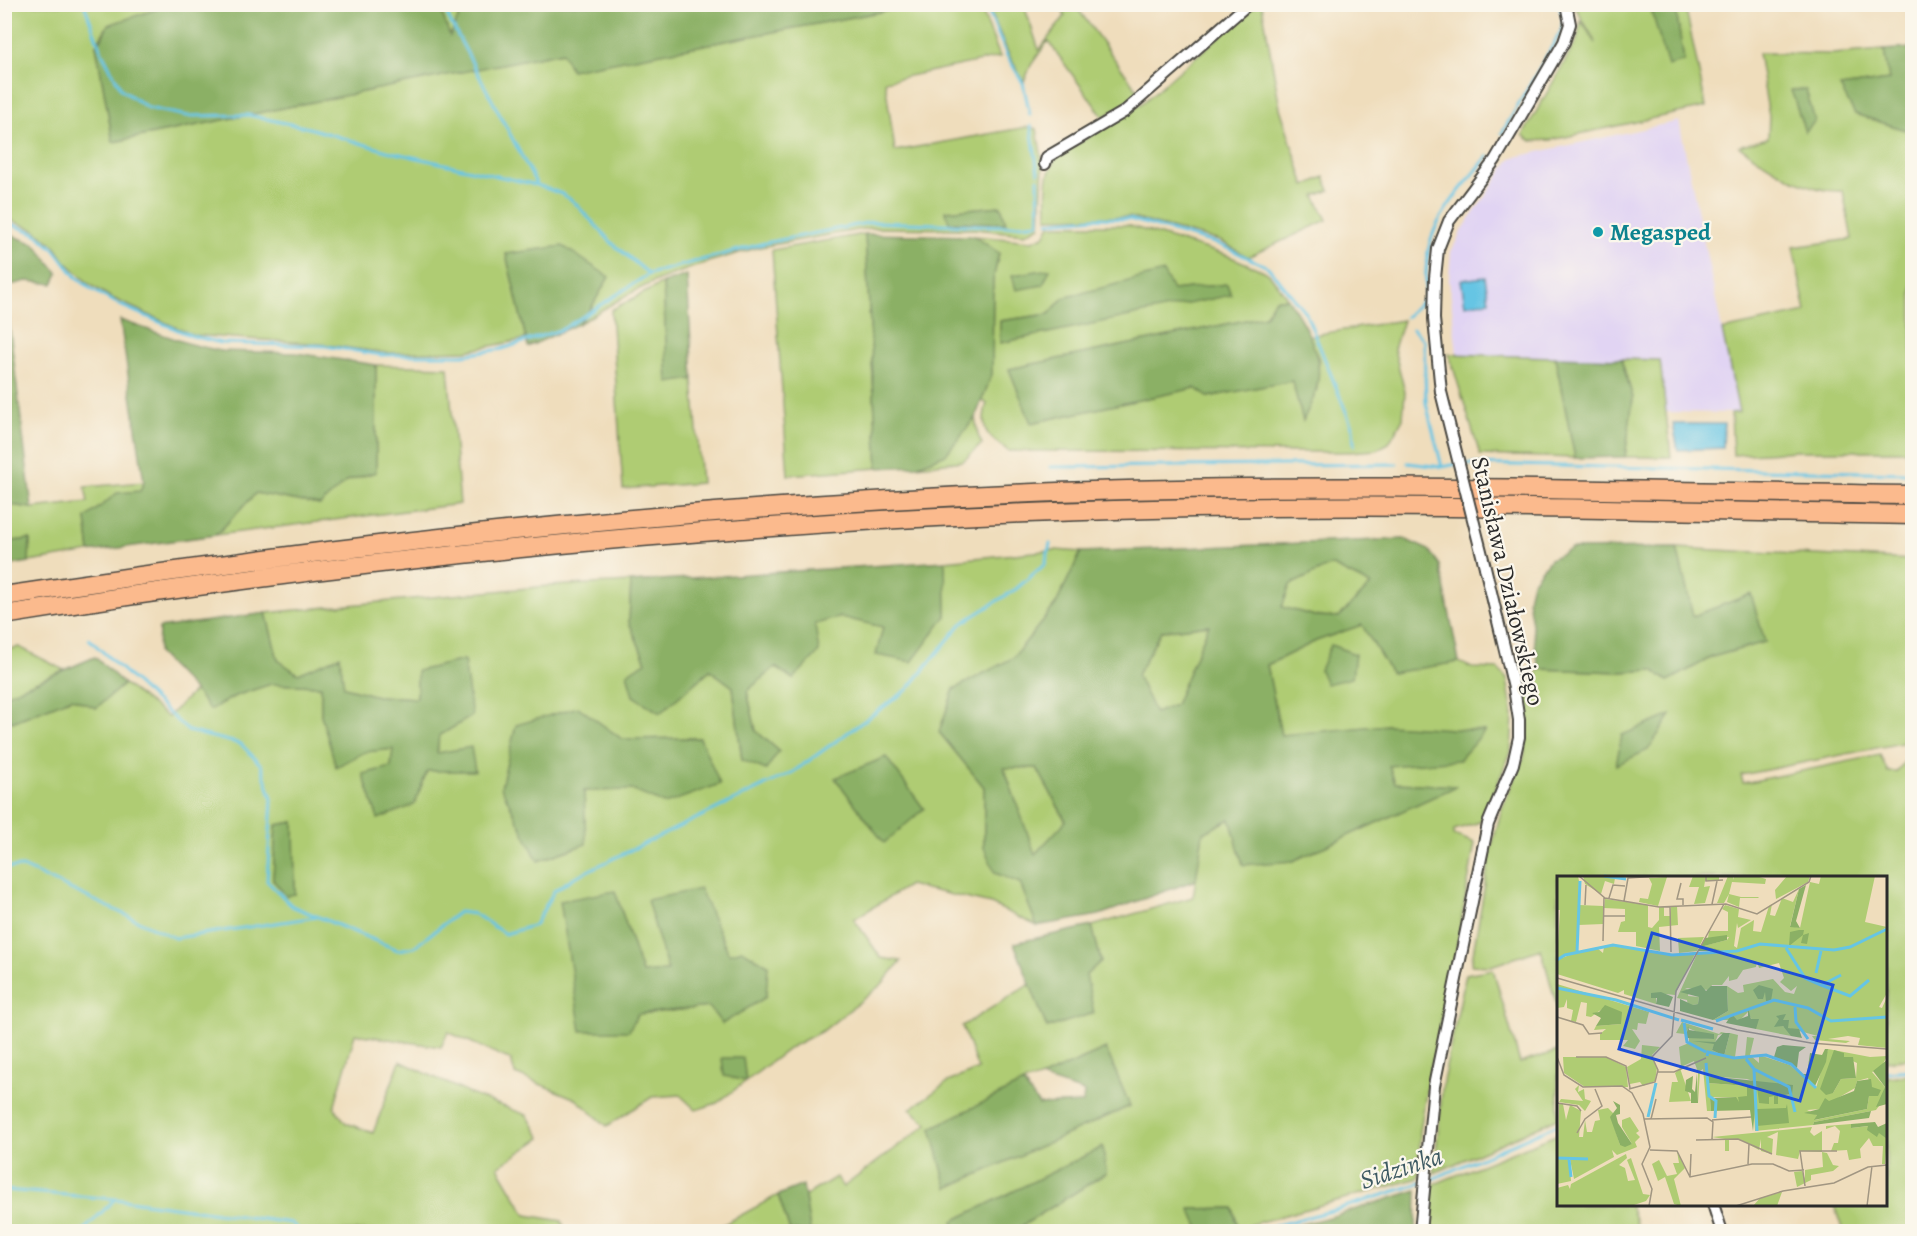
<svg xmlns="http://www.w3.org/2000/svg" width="1917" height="1236" font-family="Alegreya,serif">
  <rect width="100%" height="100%" fill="#fbf7ec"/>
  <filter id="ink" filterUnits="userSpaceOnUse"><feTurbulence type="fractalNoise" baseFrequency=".0167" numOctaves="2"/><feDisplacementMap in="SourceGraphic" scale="12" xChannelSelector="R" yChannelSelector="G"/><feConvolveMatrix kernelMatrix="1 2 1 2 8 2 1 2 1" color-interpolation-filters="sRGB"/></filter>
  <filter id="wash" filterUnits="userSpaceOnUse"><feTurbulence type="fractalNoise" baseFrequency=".008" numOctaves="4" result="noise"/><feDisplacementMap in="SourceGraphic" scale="24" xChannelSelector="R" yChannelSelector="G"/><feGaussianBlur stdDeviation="1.35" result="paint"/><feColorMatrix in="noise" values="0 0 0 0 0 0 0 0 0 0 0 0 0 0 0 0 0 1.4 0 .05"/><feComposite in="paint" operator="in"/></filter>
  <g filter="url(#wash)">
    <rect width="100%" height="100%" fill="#efddbc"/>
    <path fill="#e1d4f3" d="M1679 121 1739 413 1666 412 1659 360 1457 354 1449 279 1451 252 1461 232 1511 158Z"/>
    <path fill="#afcc73" stroke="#6d7c4f" stroke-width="1.5" fill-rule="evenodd" d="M4 5H172L108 25 96 45 113 142 562 52 571 70 917 5H980L1000 57 885 81 895 151 1027 127 1037 129 1043 165 1040 226 1025 234 975 229 869 228 760 247 708 262 658 280 629 294 578 324 591 308 608 277 506 254 526 339 466 351 386 353 320 344 193 335 112 298 89 284 65 261 55 246 35 230 5 218ZM1001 206 1005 223 945 212 946 211Z
      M439 5H457L461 14 450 37Z
      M988 5H1024L1039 50 1065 16 1061 5H1075L1141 95 1103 117 1048 41 1031 65 1024 82 1009 55Z
      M1256 5H1262L1280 108 1305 186 1324 177 1330 190 1315 196 1327 220 1248 257 1220 241 1129 217 1047 218C1047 197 1043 173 1058 156L1141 104Z
      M1574 5H1656L1651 9 1684 61 1675 5H1685L1706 107 1551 140 1531 141 1523 135 1577 40 1581 21 1596 43Z
      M1884 50 1889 80 1841 87 1855 114 1912 132V451H1796L1733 455 1731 413 1739 412 1722 330 1806 312 1793 247 1852 239 1843 191C1805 193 1769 166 1739 146L1768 138 1769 116 1758 53 1832 54Z
      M1050 225H1127L1226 255 1264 271 1270 275 1288 299H1275L1266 316 1009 369 1032 423 1195 388 1208 397 1292 381 1303 420 1317 389 1319 360 1308 336 1403 320 1394 349 1405 392 1403 418 1389 443 1376 450 1350 452 1009 451C987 437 979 430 987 403L981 401 992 374 993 280 999 253 974 236 1032 241 1044 236ZM1227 284 1001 343 1000 342V321L1049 314 1063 298 1173 290Z
      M865 234 878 468 788 475 772 250Z
      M663 283 668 382 693 379 701 483 623 489 611 310Z
      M1449 354 1555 357 1575 458 1480 455Z
      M1621 359 1660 360 1671 457H1625L1633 398Z
      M376 365 448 367 460 504 216 535 256 493 319 505 347 481 376 472Z
      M975 418 978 435 982 444 963 461 916 466 946 454Z
      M144 482 140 492 117 494 86 518 90 552 29 562 30 539 5 542V504L32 508 88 502 85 487Z
      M1677 548 1912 560V741L1741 775 1743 783 1880 755 1888 772H1897L1907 758 1912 756V1058L1886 1061V878H1558V1010L1541 949 1491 966 1471 965 1491 849 1502 808 1524 757 1528 726 1522 694 1533 685 1539 669 1621 672 1653 670 1668 681 1712 657 1765 642 1693 616Z
      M1055 550 1081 552 1056 604 1013 658 954 689 939 732 984 787V847L995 873 1020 883 1037 926 991 904 909 885 854 919 881 958 901 961 882 984 824 1030 791 1047 717 1103 696 1110 680 1095 652 1097 607 1126 576 1099 515 1074 511 1060 448 1032 441 1047 355 1034 334 1107 346 1123 373 1133 400 1061 470 1094 527 1115 541 1138 498 1167 526 1215 562 1221 565 1231H5L4 710 12 722 72 698 96 708 124 684 168 717 195 690 210 709 235 696 271 684 321 686V715L365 752 393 749 391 767 363 774 378 818 414 805 427 771 437 754 439 736 464 660 418 671 417 698 377 696 298 674 278 660 266 613 549 586 631 582 629 622 646 662 660 712 710 670 733 687 742 760 779 751 756 731 747 691 775 667 793 679 814 624 840 617 883 627 946 616 945 561ZM578 707 622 739 699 738 665 804 632 790 583 791ZM293 822H294L295 894 273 880 276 826ZM615 891 642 973 668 971 729 954 709 1007 638 1014Z
      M1331 565 1371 585 1339 617 1315 616 1282 607 1290 585Z
      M1362 624 1391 673 1459 662 1472 668 1498 669 1507 679 1513 716 1511 752 1485 813 1480 822 1454 830V835L1475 843 1456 951 1428 1080 1420 1132 1419 1178 1238 1228 1233 1208 1191 1209 1200 1232 1014 1231 1106 1173 953 1222 956 1231H810L805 1196 836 1177 843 1187 928 1124 910 1109 948 1082 978 1069 962 1026 1030 984 1047 1028 1086 975 1101 961 1092 926 1193 897 1203 833 1230 819 1293 861 1456 786 1395 783 1389 765 1459 760 1388 725 1281 736 1267 665 1316 641ZM1106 1049 1130 1106 948 1188 1023 1083 1040 1078Z
      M1209 625 1175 705 1155 714 1137 675 1161 631Z
      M19 647 64 670 5 695V650Z
      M1004 767 1037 768 1066 822 1034 855Z
      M1493 969 1520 1063 1558 1051V1118L1434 1173 1443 1081 1466 974Z
      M1912 1075V1231H1843L1834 1205 1886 1204V1077Z
      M1558 1134V1204L1630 1205 1639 1231H1429L1432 1185Z
      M778 1195 790 1231 710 1232Z"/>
    <path fill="#8bb065" stroke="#5b6e48" stroke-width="1.5" fill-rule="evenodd" d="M172 4 439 5 450 36 460 14 457 5H917L571 70 562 52 113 142 96 45 102 38 108 25Z
      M1656 4 1675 5 1684 61 1668 66 1651 9Z
      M1912 48V132L1855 114 1840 87 1889 80 1884 50Z
      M1791 90H1806L1815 121 1805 132Z
      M1001 206 1006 223 949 222 945 211Z
      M5 233 35 244 58 273 53 284 27 281 6 286 5 290 32 508 5 504Z
      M865 234 974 236 999 253 993 280 992 374 975 418 946 454 916 466 878 468Z
      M563 246 609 277 591 308 578 324 528 347 506 254Z
      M1050 269 1043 285 1016 290 1012 275Z
      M1163 272 1173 290 1227 284 1231 295 1000 343V321L1049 314 1063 298Z
      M687 275 693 379 668 383 663 283Z
      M1275 299H1288C1305 325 1326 358 1316 390 1313 401 1307 411 1303 421L1292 381 1208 397 1195 388 1031 423 1009 369 1265 316Z
      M120 320 190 344 221 351 296 353 376 365V472L347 481 320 505 256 493 216 535 90 552 86 518 117 493 140 491 144 482Z
      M1555 357 1621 359 1633 398 1625 457 1575 458Z
      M30 539 29 562 5 566V542Z
      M1404 539 1429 550 1440 565 1459 662 1391 673 1362 625 1316 641 1267 665 1281 735 1388 725 1485 731 1459 760 1389 766 1395 783 1457 786 1293 861 1243 865 1230 819 1203 833 1196 880 1099 915 1037 926 1020 883 995 873 984 847V787L939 732 954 689 1013 658 1056 604 1081 552ZM1331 565 1371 585 1339 617 1315 616 1282 607 1290 585ZM1209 625 1175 705 1155 713 1137 675 1161 631ZM1004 768H1037L1066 821 1035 854Z
      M1677 548 1693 616 1751 594 1765 642 1712 657 1668 681 1653 670 1621 672 1539 669 1528 599 1532 582 1550 559 1571 549Z
      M945 561 946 616 912 662 876 655 883 627 840 617 815 624 819 652 793 679 775 667 747 691 756 731 779 751 766 770 742 760 733 687 710 670 660 713 633 696 627 673 646 662 629 622 631 582Z
      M266 613 278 660 298 674 340 656 344 687 377 696 417 698V671L464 660 472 716 439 736 437 753 471 747 475 771H427L414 805 378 819 363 774 391 767 393 749 365 752 336 767 321 715V686L271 684 235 696 210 710 194 690 158 653 159 628Z
      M1331 645 1355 654 1352 678 1326 684 1320 670Z
      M95 657 124 684 96 708 72 698 12 722 5 710V695Z
      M578 707 622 739 700 738 720 784 665 804 632 790 584 791 586 844 538 861 501 787 516 725Z
      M1671 715 1648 750 1616 765 1622 735Z
      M886 757 924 809 884 843 835 778Z
      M294 822 295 894 286 896 273 880 276 825Z
      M700 889 729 954 742 950 768 965 766 997 722 1024 709 1007 638 1014 629 1031H581L560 901 615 891 642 973 668 971 647 900Z
      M1092 926 1101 961 1086 975 1094 1013 1047 1028 1014 943Z
      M1106 1049 1130 1106 947 1188 931 1128 1023 1083 1039 1105 1083 1103 1084 1092 1040 1078Z
      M722 1058H743L746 1081 724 1076Z
      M1103 1147 1106 1173 1014 1231H956L953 1221Z
      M803 1185 810 1231H790L778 1195Z
      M1417 1190 1416 1231 1273 1232 1337 1215Z
      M1233 1208 1238 1228 1221 1231H1200L1190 1209Z"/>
    <path fill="#66c5e4" stroke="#487888" stroke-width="1.5" d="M1485 277 1489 301 1465 305 1461 280Z
      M1673 424H1724L1723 448 1678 450Z"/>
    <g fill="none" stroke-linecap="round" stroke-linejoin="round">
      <path stroke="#66c5e4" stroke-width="3" d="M84 4 102 53 122 90 148 108 187 116 248 115 309 128 387 151 537 185 562 194 573 201 613 244 649 274
        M444 4 449 19 537 185
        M986 4 1007 56 1023 83 1030 115
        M1031 126 1038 173
        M1502 133 1561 31C1564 21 1563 13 1558 4
        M4 222 35 233 54 249 75 276 91 289 120 305 192 336 221 343 325 346 381 355H463L502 349 563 329 649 274 765 243 872 222 1005 226 1039 223 1038 179
        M1048 222 1096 218 1129 219 1218 244 1268 267 1306 313 1353 429 1354 445
        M1406 317 1425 298C1426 282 1425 263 1429 247 1436 213 1467 183 1488 156
        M1413 329 1424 341 1426 403 1442 467
        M1408 463 1442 467 1457 464
        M1463 464 1912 473
        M1050 467 1397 464
        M89 639 188 731 241 744 261 765 272 799 267 881 292 906 398 950 414 947 459 912 475 914 505 934 535 925 554 891 573 878 793 772 907 690 961 624 1016 589 1045 564 1050 544
        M4 868 23 867 175 938 316 917
        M1886 1072 1912 1070
        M1428 1181 1558 1124
        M4 1190 115 1199 291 1223 301 1232
        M82 1232 115 1199
        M1250 1232 1335 1210 1421 1183"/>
    </g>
  </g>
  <g filter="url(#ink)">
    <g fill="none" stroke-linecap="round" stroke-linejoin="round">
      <defs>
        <path id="street" d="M1045 164 1047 157 1124 112 1248 4
          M1453 440 1441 392 1434 319 1435 278 1438 249 1449 221 1495 160 1564 42 1570 24 1566 4
          M1713 1204 1722 1232
          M1420 1232 1434 1086 1488 824 1513 764 1519 737V720L1514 688 1485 567"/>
        <path id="highway" d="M4 596C353 542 704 505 1057 492 1342 482 1627 491 1912 495
          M4 615C372 556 743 521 1114 510 1380 502 1647 510 1912 515"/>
      </defs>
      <use href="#street" stroke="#484641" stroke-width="14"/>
      <use href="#highway" stroke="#484641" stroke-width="21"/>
      <use href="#street" stroke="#fff" stroke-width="10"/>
      <use href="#highway" stroke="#fbba8d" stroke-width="18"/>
      <defs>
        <path id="street-bridge" d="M1453 440 1485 567"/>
      </defs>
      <use href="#street-bridge" stroke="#484641" stroke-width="14" stroke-linecap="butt"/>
      <use href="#street-bridge" stroke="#fff" stroke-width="10"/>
    </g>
  </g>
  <circle fill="#0f9aa8" stroke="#fbf7ec" stroke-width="2" cx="1598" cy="232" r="6"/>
  <g text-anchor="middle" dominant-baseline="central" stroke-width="4.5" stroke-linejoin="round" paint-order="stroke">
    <g font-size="24" font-weight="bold" fill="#0d838f" stroke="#fbf7ec" text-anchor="start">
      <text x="1610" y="232">Megasped</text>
    </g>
    <g font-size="24" fill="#2b2b2b" stroke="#fbf7ec">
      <text transform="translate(1508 581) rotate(77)">Stanisława Działowskiego</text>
    </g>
    <g font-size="26" font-style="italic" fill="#3d5962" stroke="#fbf7ec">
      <text transform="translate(1401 1168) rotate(-18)">Sidzinka</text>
    </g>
  </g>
  <g transform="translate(1557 876)">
    <rect width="330" height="330" fill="#efddbc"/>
    <path d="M0 0H21L22 5 20 76 0 84 3 34H0ZM26 0H76V1L58 2 57 8 48 5 44 18 28 8ZM136 0H162V4L148 5 147 11 153 10 148 27 137 28 142 11H132ZM171 0H176V4L177 0H199L209 3 208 8 175 6 172 18 184 21H202L201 22H183L182 31 170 26 172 18 167 27H160ZM230 0H253L251 6 219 23 218 14ZM264 0H318L308 46 330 51 319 58 330 53V117L322 131 325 132 330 121V172L301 169 303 162 291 160 271 163 293 165 289 167 258 164 255 160H261L231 152 223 141 222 148 233 154 234 160 199 153 191 136 183 144H156L171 135 170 110 181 117 187 116 186 109 216 103 228 116 237 118 240 110 234 115 223 106 227 102 222 87 202 92 200 85 199 91 186 94 180 103 172 105V100L165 109H155L152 114 128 112 132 114 131 120 142 121 141 128 131 130 130 124 120 122 141 76H169L146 70 170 64 172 61 151 62 152 55H171V36L165 33 168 29 182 33 181 41 194 44 181 52 180 47 177 70 180 72 184 52 197 44 196 55 204 56 212 30 215 28 213 39 218 40 225 22 236 26 242 13 233 50 243 52 253 6 262 8ZM110 1 101 30 82 26 83 22 91 23 95 8 92 2ZM48 23 91 29V51L95 52 102 44V31H107V40H113L114 31 120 30 121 49 102 51 103 75 79 70V56H61L64 46 68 45V33L47 32ZM22 29 46 30V48L21 49ZM147 61 140 75 122 77 121 62ZM55 70 116 79 139 76 118 119 99 117V128L67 118V114L61 117 0 98V85L8 80 40 72 46 77 47 71ZM0 108 92 136 89 148 81 147 80 154 75 153 83 165 78 173 66 170 71 164H43V158L49 153 37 154 39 150 64 148 59 134 45 133 34 141 29 140 30 127 24 126 19 146 14 145 16 134 10 132V123L7 131 0 132ZM125 146 162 158 164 156 169 157 161 159 155 174 167 180 173 157 181 159 178 181H188L190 161 197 162 193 179 202 187V179L233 189 259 212 271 173 313 181 330 180 324 192 315 196 328 211 325 226 319 234 257 246 256 249 198 255 196 221 201 210 202 220H217L221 228V220L235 218 190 203 152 200 151 207 190 210V220L183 226H178L179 221H153L154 235H150L146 193 143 195 141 227V196L137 185 124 191 122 171 132 167V161L157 163 131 152 128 158 119 157ZM281 178 300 187 299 202 284 203 276 217ZM311 202 318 220H312L310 233 258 244 260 239 250 234 262 233 298 212 300 205ZM85 169 103 171 95 179 100 192 98 205 86 210 83 206 73 208 70 191 84 183ZM6 181H49L69 191 71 211H28L7 197ZM123 192 134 225 112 226 115 206H121L118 197ZM22 209 21 216 27 213 28 223 34 225 28 235 22 229 2 226 4 223 26 225 18 213ZM2 228H6L9 244 13 229 24 235 22 261H26L28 244 30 256H35L38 245 43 244 41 234 51 232 58 239 54 241 63 269 75 268 65 251V244L73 241 82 255 79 257 83 261 78 266 80 271 60 279 55 274 57 281 17 303 13 283 17 282H12L14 305 0 308ZM294 248V252L312 250 320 260 322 256 330 263 328 288H325L326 270H316L312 262 303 273 304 282 292 284 290 274 274 275 277 267H281L283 255 278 250 269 253V250ZM255 251 253 256 257 260 265 255V276L243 275 241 283 219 279 221 256 210 261 216 263 215 278 204 275V263L202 274 184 264 172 263V275H168V263L155 261ZM120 275 128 292 117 303 124 330 117 328 108 301 101 305 95 288 102 284 110 300 120 298 116 287H122ZM265 276 270 277 276 289 282 290 276 295 254 299V304L240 311 237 296 245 295 248 303V294L266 291ZM69 278 70 282 62 289 68 292 71 305 78 304 70 284 74 282 86 318 93 319 89 325 74 330H0V312L11 309 13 313 14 308ZM225 316 220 330H196L203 322Z" fill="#afcc73" fill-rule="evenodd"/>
    <path d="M249 9 239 45 243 52 233 51 242 13ZM242 54H247L246 59 252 57 250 68 244 67 246 59 232 70 233 56ZM170 59V64L147 70 167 75H141L148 62ZM144 109 149 115 154 110H170L171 135 156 144 123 135V123L136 129 141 128 142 121 123 116ZM202 109 216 113 214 125H209L208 116 206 123H201L196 114ZM104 116 116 121 112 131 99 128 100 122H94V117ZM48 129 65 136 64 148 39 150 44 142 35 137 42 136ZM191 132 194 143H202L199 153 169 147 175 138 180 144 191 140ZM229 138 226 144H232L231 152 242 153 245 162 234 160 226 150 217 151 222 143 219 140ZM131 150 132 154 157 158V163L129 162ZM166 157H173L167 180 155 174 157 168 135 165 158 166ZM226 169 249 171 242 176 240 192 217 181 220 171ZM268 173H271L269 186 258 210 244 198H250L253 177 265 179ZM277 174 287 177V181H296L299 202 284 203 276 217 269 219 263 213ZM330 184V228L319 231 328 211 316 195ZM140 197 141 227H134V217L128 215 129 204 136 200 135 213 138 216ZM151 200 236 209 235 218 221 220V228H217V220L212 221V228L202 227 200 210 196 255 193 234 154 235 153 222 179 221 182 226 181 221 190 220V210L151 207ZM314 203 315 211 324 214 321 220H312L310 233 257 244 260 239 247 237 262 233 268 222 272 225 297 215 300 205ZM56 225 63 229V238L59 239 61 247 75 268 68 271 63 269 53 241 60 232ZM230 228 232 247 200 250V233L229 232ZM314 235 312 242 256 249 257 246ZM318 246 321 251 330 247V263L322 257 320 261 310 254 311 250 294 252V248Z" fill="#8bb065"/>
    <path fill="none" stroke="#66c5e4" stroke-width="3" d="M47 0 69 3M229 72 248 102 264 109 293 120 312 104M20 76 23 5M0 84 8 79 56 69 115 79 180 75 203 68 277 74 293 71 330 53M259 97 264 75M265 109 284 99M0 112 59 124 122 144M238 131 239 146 251 163M124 144 156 153M159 145 217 124 251 132 274 145 330 141M127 147 130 166 149 176M150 180 151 176 177 182 209 179 234 188 259 212M189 183 197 193 232 211 238 236M149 187 152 220 159 225 158 242M197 194 200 255M91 241 99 207M0 282 31 283M12 283 14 301"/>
    <path fill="none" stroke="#a19682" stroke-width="1.5" d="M22 0 48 22 102 31 169 28 200 38 252 6 254 0M149 0V5L166 4M124 7 120 23H126V29M52 22 56 9 68 10M67 25 71 2 102 0M155 28 160 5M28 29 29 9M113 30 114 76M47 40H68M46 65 47 21M0 102 180 154 254 167 330 173M0 141 26 149 32 158 45 157M0 181 7 199 26 211 65 210 75 217 86 238 93 271 85 288 95 313 92 330M19 181H49L69 190 73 212M101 196H117L149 182M72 213 98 206 101 194 95 181 115 160 119 115 167 28M0 227 20 230 24 235M87 243 150 242 156 246 155 263M94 243 99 223M155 244 194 241M20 257 28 243 45 230 38 213M139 264 181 263 215 278M93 274 120 275 133 301 195 288H216L232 295 247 294M191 288 192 268M133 301 134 278M248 310 243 275H280M179 330 226 315 277 307 311 291 330 289M310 330 315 290"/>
    <path fill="#1d4ed8" fill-opacity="0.15" stroke="#1d4ed8" stroke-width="3" d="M95 57 276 109 243 225 62 173Z"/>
    <rect width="330" height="330" fill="none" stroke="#2b2b2b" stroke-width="3"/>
  </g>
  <rect width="1917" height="1236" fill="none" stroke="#fbf7ec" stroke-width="24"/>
</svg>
